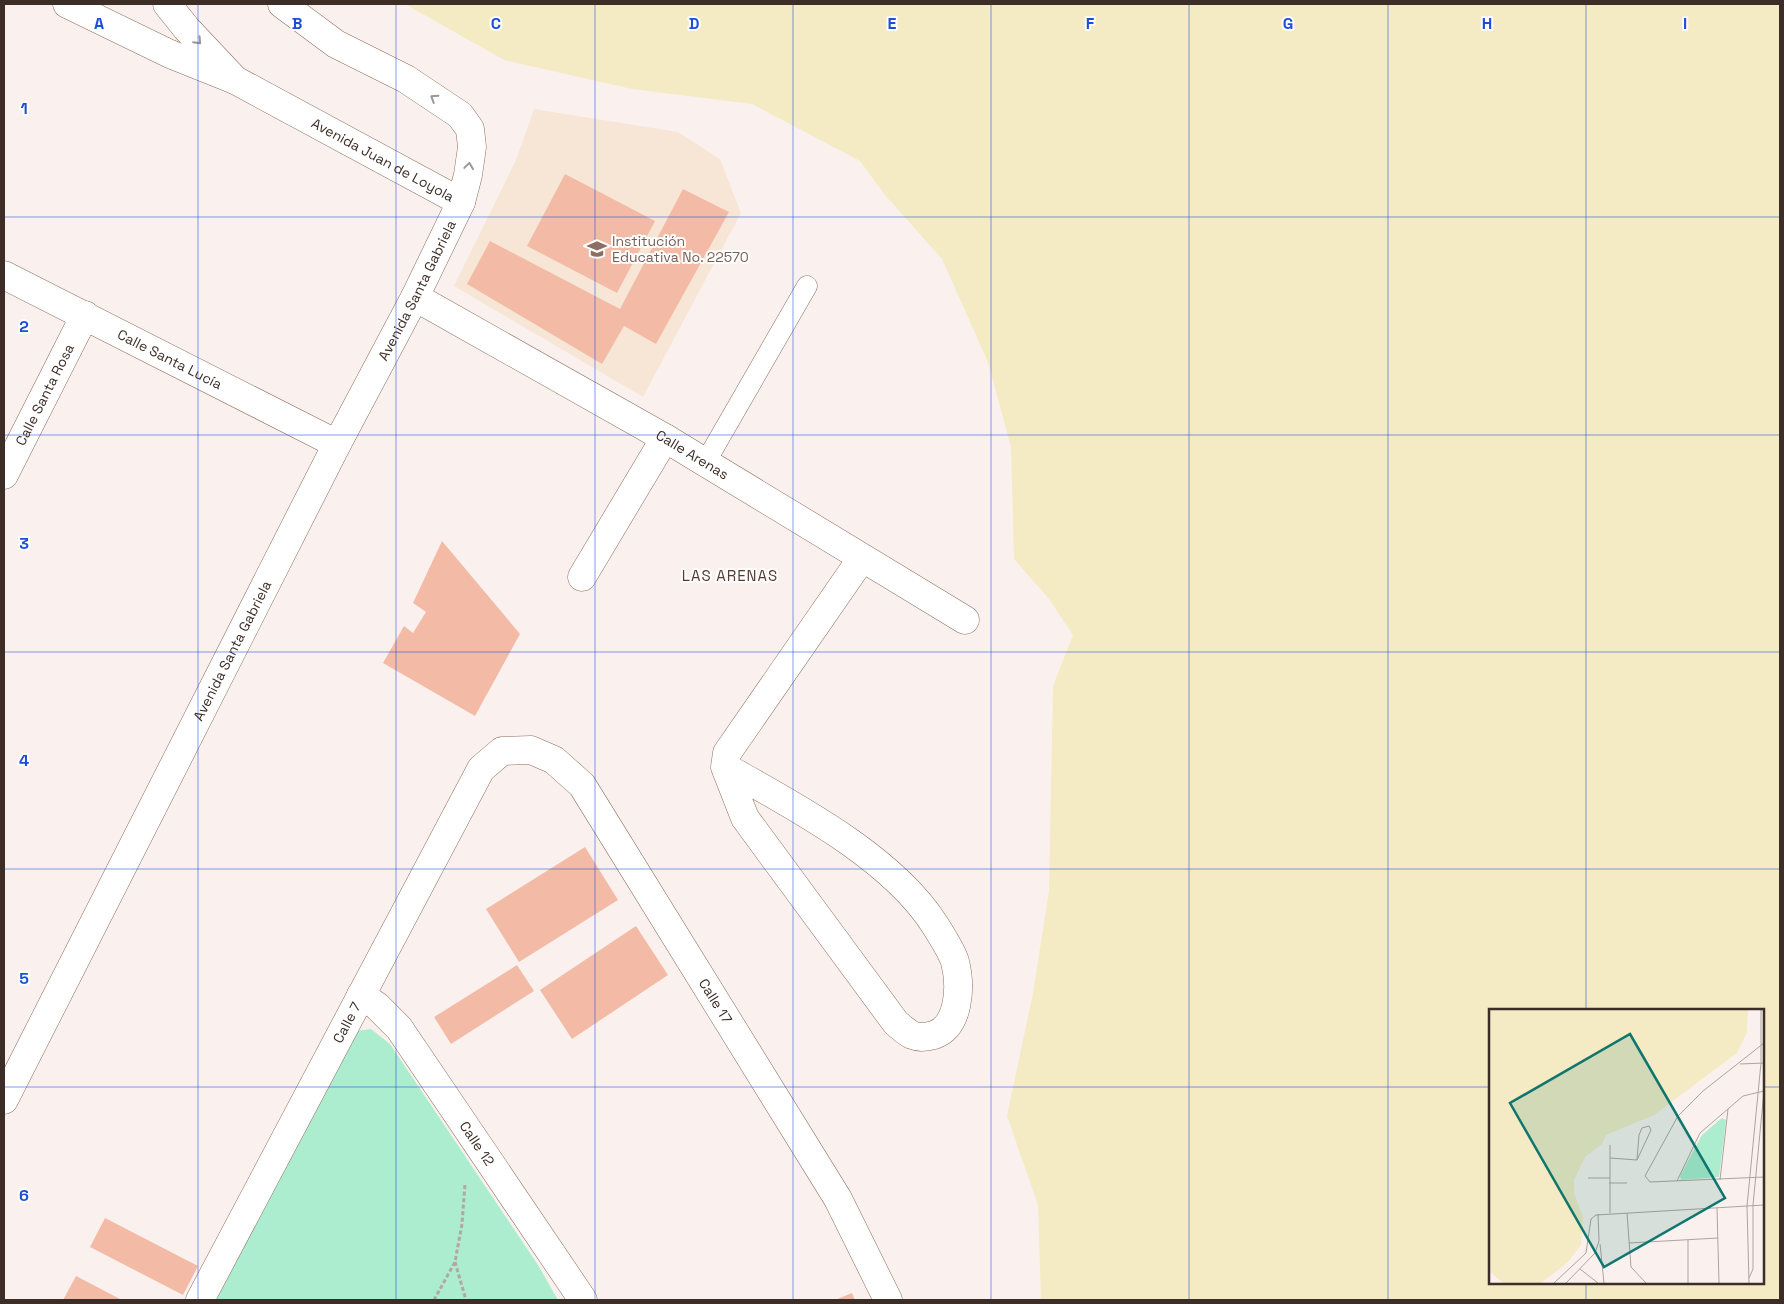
<svg xmlns="http://www.w3.org/2000/svg" width="1784" height="1304" font-family="'Space Grotesk',sans-serif">
  <rect width="100%" height="100%" fill="#faf1ee"/>
  <path fill="#f7e6d5" d="M534 109 678 132 720 159 741 213 643 397 454 286 516 160Z"/>
  <path fill="#abedce" d="M371 1029 390 1044 538 1265 558 1300H211L348 1032Z"/>
  <path fill="#f4eac4" fill-rule="evenodd" d="M405 4H1780V1300H1041L1038 1205 1007 1116 1033 993 1049 891 1053 686 1073 635 1049 599 1014 559 1011 447 988 362 942 259 885 195 860 161 752 104 632 89 504 60ZM1490 1010H1763V1283H1490Z"/>
  <path fill="#f3bba5" d="M565 174 655 221 617 293 527 246Z
    M683 189 729 212 656 344 624 326 602 364 467 284 490 241 620 309Z
    M442 541 520 634 475 716 383 663 404 626 413 633 426 612 413 603Z
    M585 847 618 900 519 962 486 909Z
    M636 926 668 975 572 1039 540 990Z
    M517 965 534 991 451 1044 434 1017Z
    M105 1218 198 1266 183 1295 90 1247Z
    M76 1276 122 1300H63Z
    M852 1293 855 1300H835Z"/>
  <g fill="none" stroke-linecap="round" stroke-linejoin="round">
    <defs>
      <path id="service" d="M705 463 807 286"/>
      <g id="minor">
        <path d="M67 4 170 54 235 80"/>
        <path id="s1" d="M4 275 337 444"/>
        <path id="s2" d="M415 297 665 438 965 620"/>
        <path id="s3" d="M4 475 85 315"/>
        <path d="M582 577 665 438"/>
        <path d="M725 767C794 806 892 857 935 925 941 935 952 951 955 962 961 985 960 1026 934 1035 927 1037 919 1038 912 1035 906 1032 901 1027 896 1023L745 818 725 767 727 753 862 558"/>
        <path id="s4" d="M361 995 377 1006 399 1028 583 1300"/>
        <path id="s5" d="M200 1300 481 769 502 751 531 750 554 760 582 785 838 1199 888 1300"/>
      </g>
      <g id="tertiary">
        <path id="s6" d="M167 4 187 29 235 80 461 202"/>
        <path id="s7" d="M4 1100 337 444 415 297 461 202 468 175 472 147 470 129 460 115 406 79 336 44 282 4"/>
      </g>
    </defs>
    <use href="#service" stroke="#8f6d5f" stroke-width="21"/>
    <use href="#minor" stroke="#8f6d5f" stroke-width="29"/>
    <use href="#tertiary" stroke="#8f6d5f" stroke-width="29"/>
    <path stroke="#b2a7a3" stroke-width="3" stroke-dasharray="4 2.5" stroke-linecap="butt" d="M455 1262 466 1300
      M434 1300 455 1262 462 1224 465 1184"/>
    <use href="#service" stroke="#fff" stroke-width="20"/>
    <use href="#minor" stroke="#fff" stroke-width="28"/>
    <use href="#tertiary" stroke="#fff" stroke-width="28"/>
  </g>
  <defs><path id="oneway-chevron" d="M-2-3.5L2.5 0L-2 3.5" fill="none" stroke-width="1.6" stroke-linecap="round" stroke-linejoin="round" transform="scale(1.25)"/></defs>
  <g stroke="#9e9693">
    <use href="#oneway-chevron" transform="translate(198 41) rotate(47)"/>
    <use href="#oneway-chevron" transform="translate(434 98) rotate(-147)"/>
    <use href="#oneway-chevron" transform="translate(469 166) rotate(-82)"/>
  </g>
  <path fill="none" stroke="#1d4ed8" stroke-width="1" stroke-opacity="0.55" d="M198 4V1300M396 4V1300M595 4V1300M793 4V1300M991 4V1300M1189 4V1300M1388 4V1300M1586 4V1010M4 217H1780M4 435H1780M4 652H1780M4 869H1780M4 1087H1490M1763 1087H1780M1586 1283V1300"/>
  <defs>
    <symbol id="school-bare" viewBox="-9 -9 18 18"><path d="M0-5L7-2L0 1L-7-2ZM-4 1L0 2.5L4 1V4Q0 6-4 4Z" fill="#8d6e63" stroke="#fff" stroke-width="2.5" paint-order="stroke"/></symbol>
  </defs>
  <g fill-rule="evenodd">
    <use href="#school-bare" x="583" y="235" width="28" height="28"/>
  </g>
  <g text-anchor="middle" dominant-baseline="central" stroke-width="4" stroke-linejoin="round" paint-order="stroke">
    <g font-size="14" fill="#3c2d27" stroke="#fff">
      <text stroke="none"><textPath href="#s6" startOffset="270">Avenida Juan de Loyola</textPath></text>
      <text stroke="none"><textPath href="#s7" startOffset="909">Avenida Santa Gabriela</textPath></text>
      <text stroke="none"><textPath href="#s1" startOffset="186">Calle Santa Lucía</textPath></text>
      <text stroke="none"><textPath href="#s3" startOffset="90">Calle Santa Rosa</textPath></text>
      <text stroke="none"><textPath href="#s2" startOffset="319">Calle Arenas</textPath></text>
      <text stroke="none"><textPath href="#s7" startOffset="504">Avenida Santa Gabriela</textPath></text>
      <text stroke="none"><textPath href="#s5" startOffset="974">Calle 17</textPath></text>
      <text stroke="none"><textPath href="#s5" startOffset="314">Calle 7</textPath></text>
      <text stroke="none"><textPath href="#s4" startOffset="190">Calle 12</textPath></text>
    </g>
    <g font-size="14" fill="#785e54" stroke="#fff" text-anchor="start">
      <text x="612" y="241">Institución<tspan x="612" dy="16">Educativa No. 22570</tspan></text>
    </g>
    <g font-size="15" letter-spacing="1" fill="#5a3a2e" stroke="#fff">
      <text x="730" y="575">LAS ARENAS</text>
    </g>
  </g>
  <g transform="translate(1489 1009)">
    <rect width="275" height="275" fill="#faf1ee"/>
    <path d="M233 109 237 111 230 168 192 171 191 167 213 126Z" fill="#abedce"/>
    <path d="M0 1H259L258 23 248 44 165 106 117 126 113 135 96 148 85 171V184L94 209 92 236 78 254 52 274H14L0 262Z" fill="#f4eac4"/>
    <path fill="none" stroke="#aea39e" stroke-width="1" d="M275 34 214 82 189 107 156 167 161 173 275 168M251 55 275 54M160 117 162 121 148 151 150 126 153 119ZM121 149 148 151M99 169H121M231 171 239 100M188 172 211 124 254 87 275 82 264 196V260L260 269M120 174H138M228 199 230 274M121 204V136M138 204 142 258 157 274M199 231V274M140 234 229 229M111 235 115 274M91 260 109 274M65 274 97 244 102 210 107 206 275 196M77 274 106 244 110 232 109 205M260 274 258 197 272 54V1"/>
    <path fill="#0f766e" fill-opacity="0.15" stroke="#0f766e" stroke-width="2.5" d="M141 25 236 189 115 258 21 94Z"/>
    <rect width="275" height="275" fill="none" stroke="#3c2d27" stroke-width="2.5"/>
  </g>
  <g font-size="16" text-anchor="middle" font-weight="bold" fill="#1d4ed8" stroke="#fff" stroke-width="4" stroke-linejoin="round" paint-order="stroke">
    <text x="99" y="29">A</text>
    <text x="297" y="29">B</text>
    <text x="496" y="29">C</text>
    <text x="694" y="29">D</text>
    <text x="892" y="29">E</text>
    <text x="1090" y="29">F</text>
    <text x="1288" y="29">G</text>
    <text x="1487" y="29">H</text>
    <text x="1685" y="29">I</text>
    <text x="24" y="114">1</text>
    <text x="24" y="332">2</text>
    <text x="24" y="549">3</text>
    <text x="24" y="766">4</text>
    <text x="24" y="984">5</text>
    <text x="24" y="1201">6</text>
  </g>
  <rect width="1784" height="1304" fill="none" stroke="#3c2d27" stroke-width="10"/>
</svg>
